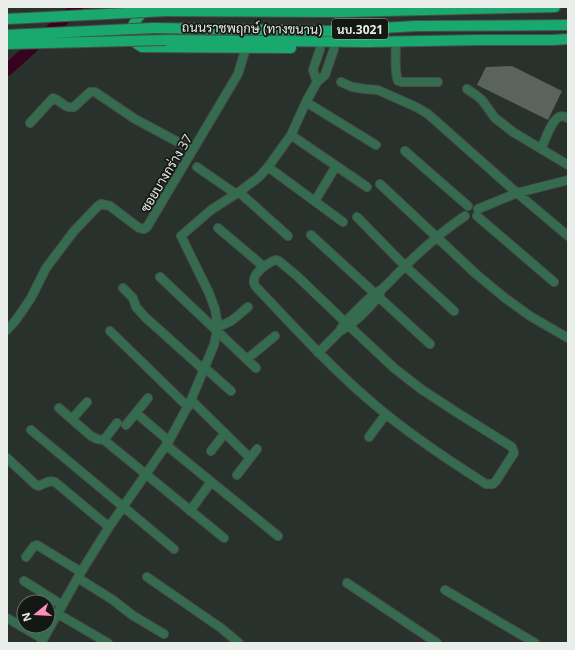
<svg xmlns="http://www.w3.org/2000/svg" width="575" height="650" font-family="'Open Sans',Sarabun,sans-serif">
  <rect width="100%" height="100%" fill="#29312c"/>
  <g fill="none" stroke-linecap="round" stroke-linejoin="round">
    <path stroke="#37021d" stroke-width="12" d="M7 70 77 7"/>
  </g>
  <path fill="#5a635e" d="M512 66 562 91 548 120 477 85 486 67Z"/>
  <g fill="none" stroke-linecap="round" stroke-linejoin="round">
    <defs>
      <path id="minor" d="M396 42C396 53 394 71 398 81L402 82H438
        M317 82 313 70 320 49
        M341 82 352 87 365 89 378 90 416 107 428 114 517 193 568 236
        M467 89 476 95 482 100 495 118 513 132 568 165
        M306 102 376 145
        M30 123 53 98C61 100 64 109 74 107L90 92H95L135 119 193 150
        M291 135 367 187
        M541 149C545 141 551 121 559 117 562 115 565 117 568 118
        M405 151 468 206
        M197 167 236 194
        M268 167 343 222
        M380 184 476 274 505 298 530 316 568 338
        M239 192 288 236
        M315 201 336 166
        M478 209 517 193 568 180
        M477 216 554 282
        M357 217 405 266 454 311
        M218 228 263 266
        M311 235 430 344
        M276 260 279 261 297 276 345 322 394 368 421 389 456 412 512 447 514 453 496 481 493 484H486C448 460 410 435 375 405 333 370 296 329 258 289 256 287 253 284 254 280 254 272 269 262 276 260Z
        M160 277 256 368
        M123 288 133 298 136 307 145 317 204 370
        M218 326C231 324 238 315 248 307
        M7 330 16 320 31 298 46 268 74 231 98 206 101 204 110 206 139 228 144 229 147 227 238 74 246 48
        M110 331 188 407
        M339 332C353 324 368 310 378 297 379 295 380 292 382 289 386 285 391 281 395 276 417 254 439 233 465 216
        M318 353 339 332 345 322 363 304 374 294 379 291
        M247 359 275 336
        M205 368 231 391
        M191 400 250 458
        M59 408 91 436 97 439 104 440 224 538
        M136 413 169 441
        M72 419 87 402
        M126 425 148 398
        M31 430 174 549
        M369 437 386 414
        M104 440 117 423
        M166 445 278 536
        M211 451 225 433
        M7 458 36 485 39 486C45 483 49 480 55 482L109 527
        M237 475 257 449
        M190 511 211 482
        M26 557 34 546 37 545 81 572
        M147 577 221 628 239 643
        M78 578 113 600 132 615 164 634
        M24 581 62 605
        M347 583 437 643
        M445 590 535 643
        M58 614 108 643
        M7 618 43 639
        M41 643 81 572 109 527 169 441 191 400 214 345 218 326 215 309 209 293 181 236 211 210 239 192 259 177 268 167 291 135 306 102 317 82 325 75 334 49"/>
      <path id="major" d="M146 8C135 20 121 36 142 47L291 48
        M166 11 341 12 555 7
        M153 28 329 31 416 26 568 25
        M166 40 368 42 477 40H553L568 39"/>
    </defs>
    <use href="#minor" stroke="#484f4b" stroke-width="10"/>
    <use href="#major" stroke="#484f4b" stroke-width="12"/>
    <use href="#minor" stroke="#356c4f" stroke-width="8"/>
    <use href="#major" stroke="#19a86d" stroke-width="10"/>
    <defs>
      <path id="major-bridge" d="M7 19 166 11
        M7 35 153 28
        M7 44 166 40"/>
    </defs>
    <use href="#major-bridge" stroke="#484f4b" stroke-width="12" stroke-linecap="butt"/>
    <use href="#major-bridge" stroke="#19a86d" stroke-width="10"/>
  </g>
  <g text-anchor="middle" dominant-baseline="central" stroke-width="3.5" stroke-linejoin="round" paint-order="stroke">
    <rect fill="#141815" stroke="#a9aeab" stroke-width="1" x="332" y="19" width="56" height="20" rx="3"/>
    <g font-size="12" font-weight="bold" fill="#e9eeeb">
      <text x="360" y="29">นบ.3021</text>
    </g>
    <g font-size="13" fill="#e9eeeb" stroke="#141815">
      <text transform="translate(252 28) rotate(1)">ถนนราชพฤกษ์ (ทางขนาน)</text>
      <text transform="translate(166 173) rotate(-59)">ซอยบางกร่าง 37</text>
    </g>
  </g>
  <rect width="575" height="650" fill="none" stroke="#e9eeeb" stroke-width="16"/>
  <g transform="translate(36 614) rotate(252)"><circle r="19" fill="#141815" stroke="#696e6b"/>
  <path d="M0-3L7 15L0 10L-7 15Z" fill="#ff8eba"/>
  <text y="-6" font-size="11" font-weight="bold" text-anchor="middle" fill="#e9eeeb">N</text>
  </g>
</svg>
